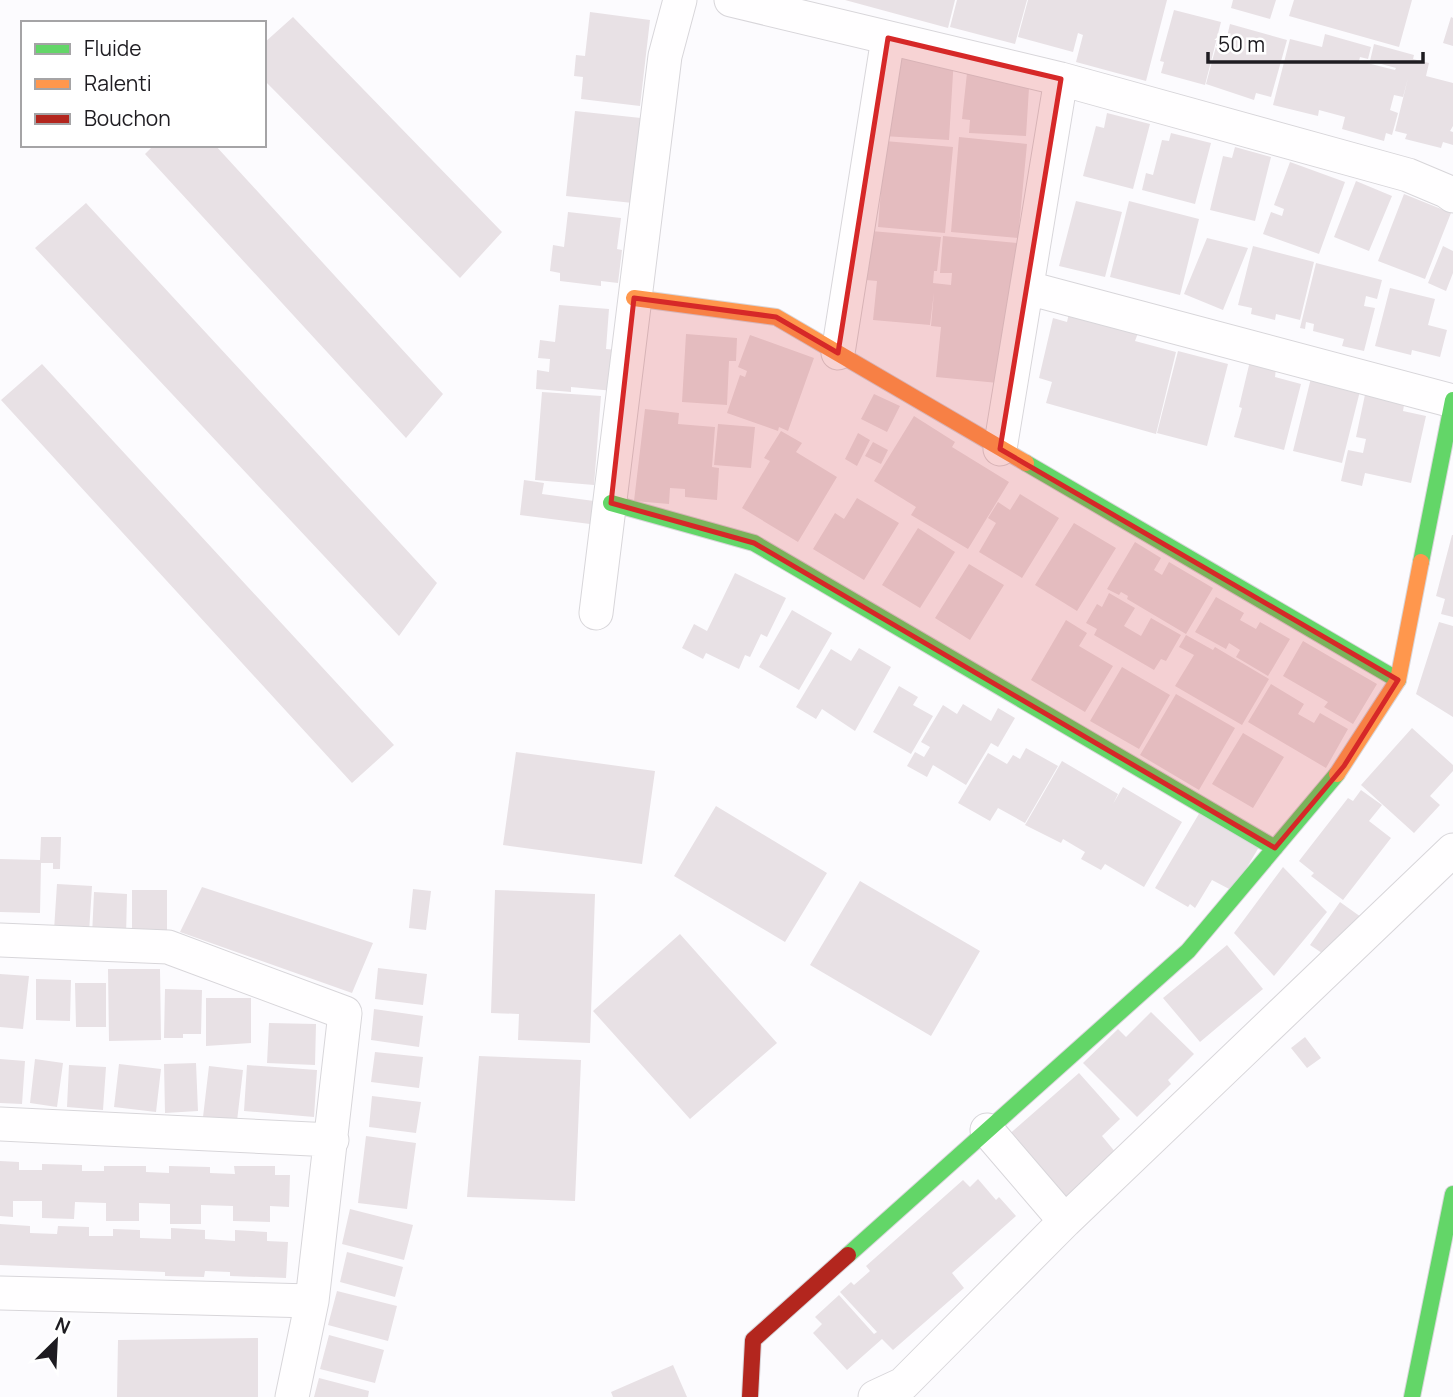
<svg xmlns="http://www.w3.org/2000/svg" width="1453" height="1397" font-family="Manrope,sans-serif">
  <rect width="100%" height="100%" fill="#fcfbfe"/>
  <path fill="#e8e1e5" d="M845 0H955L948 28Z
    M957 0H1027L1015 44 950 27Z
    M1028 0H1167L1146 81 1076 62 1083 35 1078 33 1073 52 1018 37Z
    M1233 0H1276L1270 19 1231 8Z
    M1294 0H1412L1399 47 1289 16Z
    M1174 10 1221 22 1205 85 1161 73 1164 62 1160 61Z
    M590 12 650 20 640 106 581 99 583 77 574 76 576 55 585 56Z
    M293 17 502 232 460 278 264 80V43Z
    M1451 17 1453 18V46L1443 43Z
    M1230 24 1287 40 1271 97 1256 93 1254 100 1206 84 1218 39 1226 41Z
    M1325 34 1371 47 1368 59 1360 57 1359 61 1395 70 1396 68 1370 61 1374 44 1414 55 1413 59 1429 63 1426 76 1453 83V126L1450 131 1453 132V145L1443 142 1441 148 1405 139 1407 134 1395 131 1408 78 1403 97 1394 95 1390 110 1398 113 1392 135 1386 133 1384 141 1342 129 1345 117 1319 110 1318 116 1273 105 1290 39 1322 47Z
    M888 53 954 57 949 140 883 136Z
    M967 73 1029 88 1026 136 969 133 970 120 962 119Z
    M575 111 641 118 633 203 566 196Z
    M1107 113 1150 124 1133 189 1083 176 1096 126 1104 128Z
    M1171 133 1211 143 1195 204 1142 190 1146 173 1153 175 1162 140 1169 141Z
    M959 137 1027 144 1018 238 951 232Z
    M885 141 953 147 945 233 878 227Z
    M154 145H215L443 394 406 438 145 154Z
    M1235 147 1271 157 1255 221 1210 210 1223 156 1232 158Z
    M1290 162 1345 182 1319 254 1263 234 1271 212 1282 216 1284 209 1274 205Z
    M1356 181 1392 196 1369 251 1334 237Z
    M1404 194 1451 213 1425 279 1378 261Z
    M1076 201 1122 212 1105 277 1059 266Z
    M1129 201 1199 219 1180 295 1110 277Z
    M86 203 437 583 399 636 35 248Z
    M568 212 621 218 617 249 622 250 618 283 601 281V286L560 281V273L550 271 553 245 564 247Z
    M871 231 941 237 937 271H934L933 283 951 285 952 273H940L943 236 1017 243 1009 333 998 383 936 377 941 327 931 326 934 292 930 325 873 320 877 281 866 280Z
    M1207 238 1248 248 1223 310 1184 294Z
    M1253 246 1314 262 1300 320 1276 314 1275 320 1251 314 1252 308 1238 305Z
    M1443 246 1453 251V273L1446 291 1428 283Z
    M1316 263 1382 280 1377 299 1366 296 1364 306 1375 308 1364 351 1342 346 1344 339 1313 331 1314 324 1306 322 1305 329 1300 328Z
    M1390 288 1435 299 1428 325 1447 330 1440 357 1412 350 1411 355 1375 346Z
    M559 305 609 309 606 349 617 350 614 391 571 387V392L536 389 537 370 549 372 550 359 538 358 540 340 555 342Z
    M1069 313 1138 333 1135 341 1176 352 1156 434 1046 403 1052 382 1039 378 1053 318 1067 322Z
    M686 334 737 338 736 361H729L727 405 682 402Z
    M750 335 814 358 788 431 779 427 778 431 727 413 740 375 745 377 747 371 738 367Z
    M1178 351 1228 364 1207 446 1157 433Z
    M1250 361 1276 368 1275 377 1301 384 1284 450 1234 437 1242 408 1239 407Z
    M42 364 394 745 352 783 1 400Z
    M1311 378 1360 391 1342 463 1293 451Z
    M1366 390 1405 399 1403 411 1426 416 1411 483 1365 473 1362 486 1341 481 1348 450 1363 453 1366 439 1356 437Z
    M542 392 601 396 594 485 535 480Z
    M874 394 900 406 887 432 861 419Z
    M645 409 679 413 678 424 715 427 712 467 719 468 717 500 685 497V489L670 488 669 504 634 501Z
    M914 416 955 442 952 447 1009 482 968 549 911 515 916 507 874 481Z
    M718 424 755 427 751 468 714 465Z
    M781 431 802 443 796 452 837 477 798 542 742 508 770 461 764 458Z
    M858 433 870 440 857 466 845 459Z
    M873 442 888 450 881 464 865 456Z
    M524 480 544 483 542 494 594 501 590 524 520 515Z
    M1020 494 1059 518 1022 578 979 552 996 523 988 518 998 502 1010 510Z
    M857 498 899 523 864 580 813 549 835 513 844 519Z
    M1074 523 1116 548 1077 611 1035 585Z
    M918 528 955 552 920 608 882 585Z
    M1452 535H1453V617L1441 614 1445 599 1436 596Z
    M1135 542 1161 558 1154 570 1162 575 1169 562 1213 588 1186 634 1127 599 1128 596 1121 592 1119 595 1107 589Z
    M969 564 1004 585 970 640 935 618Z
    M735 573 786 598 767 637 761 634 750 657 745 655 739 669 706 653 703 659 682 648 694 624 707 631Z
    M1109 593 1135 608 1124 626 1141 636 1151 618 1181 635 1166 661 1161 659 1154 670 1094 635 1097 629 1086 623 1097 604 1102 607Z
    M1216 597 1244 613 1240 620 1256 629 1260 622 1290 639 1268 676 1236 657 1240 650 1229 643 1226 649 1195 632Z
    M792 610 832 633 799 690 759 667Z
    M1066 620 1087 633 1079 646 1113 666 1085 712 1031 680Z
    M1439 622 1453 626V717L1416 694Z
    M1186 635 1213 650 1215 647 1269 679 1242 725 1175 686 1194 655 1179 647Z
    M1303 641 1377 684 1353 724 1324 707 1328 702 1283 676Z
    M859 648 891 667 855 731 822 709 816 719 796 707 831 649 851 661Z
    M1122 667 1170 695 1139 749 1090 721Z
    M1271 684 1304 704 1298 714 1314 723 1320 713 1348 729 1326 768 1248 722Z
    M899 686 918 697 913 705 933 716 911 754 873 732Z
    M1176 694 1235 728 1199 790 1140 755Z
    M963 704 991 721 998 708 1015 718 998 747 991 743 966 785 933 765 927 777 907 766 915 752 924 757 930 747 921 742 943 705 957 714Z
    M1412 728 1453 765V771L1430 796 1440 805 1414 833 1361 785Z
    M1243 733 1284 757 1253 808 1212 784Z
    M1026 748 1058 766 1025 823 998 808 990 821 958 803 988 753 1007 764 1013 755 1020 759Z
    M516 752 655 771 642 864 503 845Z
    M1062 761 1118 794 1113 804 1123 787 1182 822 1144 887 1105 864 1101 870 1081 859 1085 852 1063 839 1061 843 1025 825Z
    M1361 790 1382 805 1369 821 1391 838 1343 900 1311 876 1314 873 1299 861 1348 798 1353 801Z
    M716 806 827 873 785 942 674 876Z
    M1200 812 1259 847 1233 891 1212 880 1195 908 1190 904 1188 907 1155 888Z
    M41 837H61L60 869H53V863H41L40 913 0 912V859L40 860Z
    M1283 867 1327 912 1274 976 1234 933Z
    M860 881 980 951 931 1036 810 965Z
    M57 884 92 886 89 933 54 930Z
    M202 887 373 943 352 993 180 932Z
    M413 889 431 891 426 930 409 928Z
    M132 890H167V935H132Z
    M495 890 595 894 590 1043 518 1040 519 1014 491 1013Z
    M94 892 127 894 126 937 92 936Z
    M1340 902 1361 917 1331 959 1310 945Z
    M680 934 777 1043 690 1119 593 1011Z
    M1227 945 1263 989 1200 1042 1163 998Z
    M378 968 427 974 423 1005 375 999Z
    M108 969H160L161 1040 109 1041Z
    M0 974 29 976 23 1029 0 1027Z
    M36 979 71 980 70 1021 36 1020Z
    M75 983H106V1027H76Z
    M165 989 202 990 201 1034H183V1038H164Z
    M206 998H251V1043L206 1046Z
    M374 1009 423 1016 419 1047 371 1040Z
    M1151 1012 1194 1054 1168 1080 1171 1084 1137 1117 1083 1063 1118 1029 1126 1037Z
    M269 1023 316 1024 315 1065 267 1063Z
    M1305 1037 1321 1058 1307 1068 1291 1048Z
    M375 1052 423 1057 419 1088 371 1082Z
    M479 1056 581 1060 575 1201 467 1197Z
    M0 1059 25 1061 22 1104 0 1103Z
    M35 1059 63 1063 57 1107 30 1103Z
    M196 1063 198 1111 165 1113 164 1064Z
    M119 1064 161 1069 156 1112 114 1107Z
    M69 1065 106 1067 103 1110 67 1107Z
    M247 1065 317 1070 314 1117 244 1111Z
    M209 1066 243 1070 237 1121 203 1117Z
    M1079 1073 1120 1119 1102 1136 1116 1153 1062 1200 1006 1137Z
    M372 1096 421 1102 416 1133 369 1127Z
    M366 1136 416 1143 407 1209 358 1203Z
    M0 1161 19 1162V1170H42V1164L82 1165V1171H104V1166H146V1172L169 1173V1166L210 1167V1173L235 1174 234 1166H275V1175H290L289 1207 270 1206V1222L233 1221V1206L201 1205V1224H170V1204L139 1203V1221H106V1203L75 1202 74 1219 42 1218V1201H13V1217L0 1216Z
    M978 1179 996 1200 999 1197 1016 1216 952 1273 964 1288 893 1350 882 1339 847 1370 813 1333 822 1324 815 1317 839 1295 874 1334 877 1332 840 1292 851 1282 854 1285 870 1271 866 1266 963 1180 970 1187Z
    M350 1209 413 1225 404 1260 342 1244Z
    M0 1224 30 1226V1233L57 1234 58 1226 89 1227V1236H113V1229L140 1230V1238L171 1239V1228L205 1230V1239L235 1241V1230L267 1232V1241L288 1242 286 1278 230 1276V1272L205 1271 204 1277 165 1276V1272L0 1265Z
    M347 1252 403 1267 395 1297 340 1282Z
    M337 1291 397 1306 388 1341 328 1325Z
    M329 1335 384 1350 375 1383 320 1369Z
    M258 1338V1397H117L118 1340Z
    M673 1365 687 1397H613L611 1392Z
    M319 1378 369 1391 368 1397H314Z"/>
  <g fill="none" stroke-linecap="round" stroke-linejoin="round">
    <defs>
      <path id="street" d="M731 0 1061 79 1408 175 1446 191 1453 196
        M1028 288 1453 401
        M838 353 888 38
        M1000 449 1061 79
        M596 613 665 56 680 0
        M0 940 168 947 345 1013 312 1301 292 1397
        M0 1124 332 1140
        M987 1130 1065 1221
        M0 1293 312 1301
        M875 1397 903 1384 1065 1221 1453 850"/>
      <path id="fast" d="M1026 463 1398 680
        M611 503 754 543 1275 848
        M1421 562 1453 400
        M848 1255 1188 951 1337 774
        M1412 1397 1453 1194"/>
      <path id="slow" d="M634 298 776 317 1026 463
        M1337 774 1398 680 1421 562"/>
      <path id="jam" d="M750 1397 753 1340 848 1255"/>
    </defs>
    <use href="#street" stroke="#d8d6da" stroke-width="35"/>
    <use href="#fast" stroke="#d8d6da" stroke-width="18"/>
    <use href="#slow" stroke="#d8d6da" stroke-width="18"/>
    <use href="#jam" stroke="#d8d6da" stroke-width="18"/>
    <use href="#street" stroke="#fffeff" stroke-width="33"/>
    <use href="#fast" stroke="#63d668" stroke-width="16"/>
    <use href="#slow" stroke="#ff974d" stroke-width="16"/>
    <use href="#jam" stroke="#b3261e" stroke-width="16"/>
  </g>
  <path fill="#d62828" fill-opacity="0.2" stroke="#d62828" stroke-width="5" stroke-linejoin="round" d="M888 38 1061 79 1000 449 1398 680 1344 766 1275 848 754 543 611 503 634 298 776 317 838 353Z"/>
  <rect x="21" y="21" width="245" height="126" fill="#ffffff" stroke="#a5a4a6" stroke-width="2"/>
  <rect x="35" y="44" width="35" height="10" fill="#63d668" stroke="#a5a4a6" stroke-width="2"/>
  <text x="84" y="56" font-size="21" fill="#1e1c21">Fluide</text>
  <rect x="35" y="79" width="35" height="10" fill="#ff974d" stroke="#a5a4a6" stroke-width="2"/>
  <text x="84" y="91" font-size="21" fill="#1e1c21">Ralenti</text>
  <rect x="35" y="114" width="35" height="10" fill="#b3261e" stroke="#a5a4a6" stroke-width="2"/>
  <text x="84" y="126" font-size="21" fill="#1e1c21">Bouchon</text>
  <g transform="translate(56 1341) rotate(24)" stroke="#ffffff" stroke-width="5" paint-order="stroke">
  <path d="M0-5L12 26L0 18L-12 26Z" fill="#1e1c21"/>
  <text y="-10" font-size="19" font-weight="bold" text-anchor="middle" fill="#1e1c21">N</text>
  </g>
  <path d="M1208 52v10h215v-10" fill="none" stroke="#1e1c21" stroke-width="3.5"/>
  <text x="1218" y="52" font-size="21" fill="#1e1c21" stroke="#ffffff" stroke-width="5" paint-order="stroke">50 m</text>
</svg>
